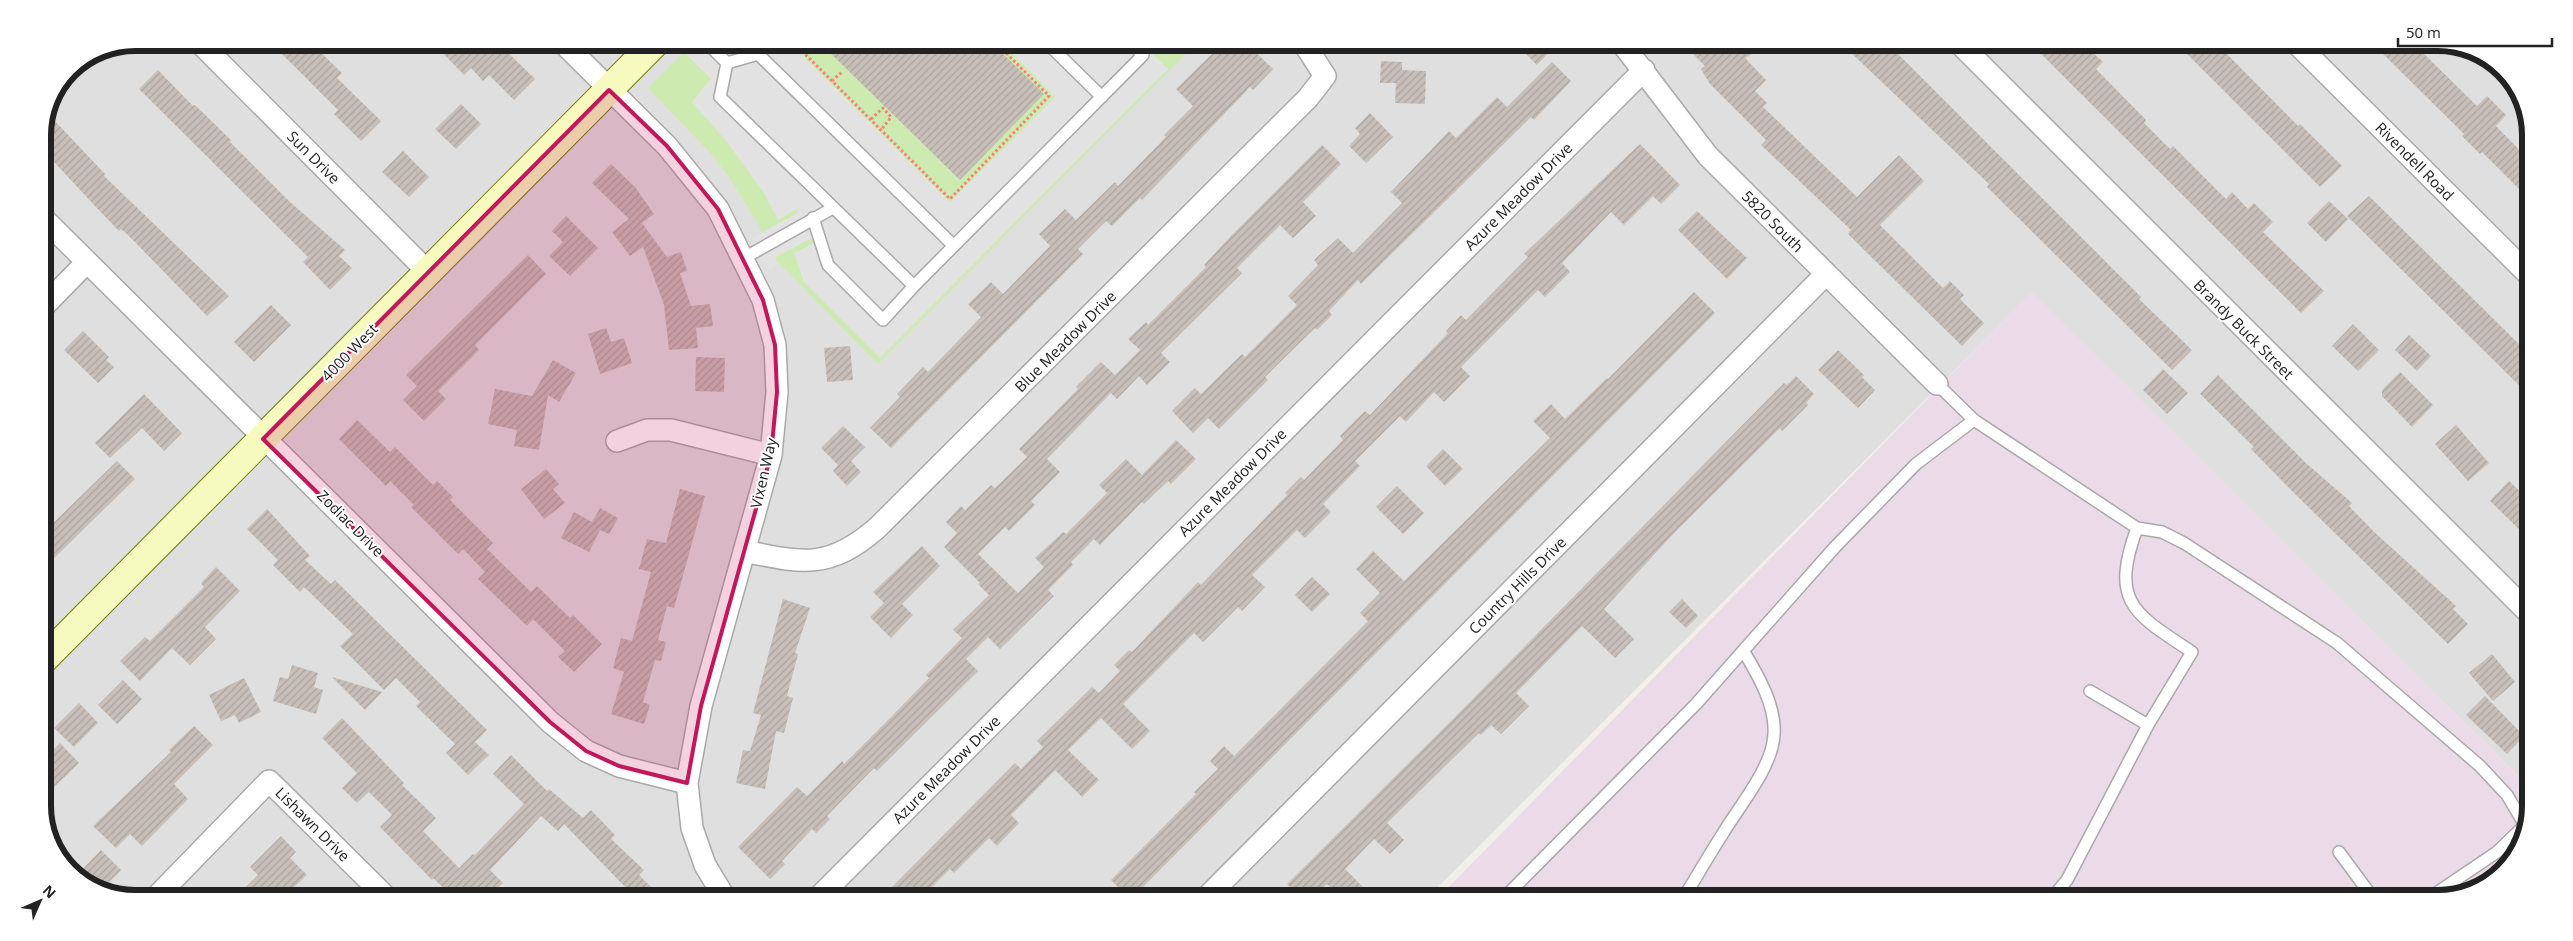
<svg xmlns="http://www.w3.org/2000/svg" width="2573" height="941" font-family="'Open Sans',sans-serif">
  <defs>
    <pattern id="building-hatch" width="6" height="6" patternUnits="userSpaceOnUse" patternTransform="scale(1.25)"><rect width="6" height="6" fill="#c7bfb8"/><path d="M-1 1l2-2M0 6l6-6M5 7l2-2" fill="none" stroke="#aba49e"/></pattern>
  </defs>
  <rect width="100%" height="100%" fill="#f2efe9"/>
  <path fill="#e0dfdf" d="M135 43 2467 47 2511 79 2530 129 2526 784 2032 293 1429 896 106 894 62 862 43 812V129L70 69 100 49Z"/>
  <path fill="#ebdbe8" d="M2032 292 2526 784V835L2494 880 2438 898 1440 896Z"/>
  <path fill="#cdebb0" d="M692 44 1177 45 1186 54 878 364 773 257 761 229 729 177 712 155 648 88Z"/>
  <path fill="#e2e2e2" d="M691 44H791L950 202 1055 97 1003 44 1160 45 1153 54 1168 69 880 358 804 282 794 253 814 243 812 238 776 257 775 267 769 270 752 238 798 213 796 209 778 220 764 193 727 142 692 102 711 79 686 54 681 53Z"/>
  <path fill="url(#building-hatch)" d="M271 43H311L342 73 337 78 381 121 361 141 334 114 338 110Z
    M433 43H498L535 79 514 100 489 75 483 81 471 68 464 75Z
    M821 44H993L1044 94 960 180Z
    M1221 45H1248L1273 69 1253 90 1250 87 1142 200 1140 198 1112 226 1106 221 1078 249 1083 254 891 448 870 428 900 397 897 394 923 367 928 372 981 317 968 304 991 282 1003 294 1050 246 1039 234 1065 209 1076 220 1115 182 1118 186 1166 137 1164 135 1193 106 1176 89Z
    M1517 45H1556L1537 65Z
    M1685 46H1765L1745 58 1766 80 1755 91 1767 103 1763 107 1857 197 1899 155 1924 181 1880 225 1943 288 1950 281 1964 295 1960 299 1984 323 1962 346 1848 234 1851 230 1761 145 1766 140 1710 84 1701 69 1705 66Z
    M1844 46H1890L2141 297 2139 299 2192 350 2172 370 1987 187 1989 184Z
    M2033 46 2087 47 2103 62 2096 69 2146 120 2144 123 2170 149 2173 146 2226 199 2232 192 2248 209 2254 203 2273 222 2263 232 2324 291 2301 313Z
    M2180 47H2220L2298 126 2300 124 2342 166 2320 187Z
    M2376 47H2417L2477 106 2487 96 2506 115 2496 126 2530 161V200L2482 152 2480 154 2462 136 2464 134Z
    M1381 61 1402 62V70L1426 71 1425 104 1395 103 1396 83H1380Z
    M1552 62 1571 81 1534 120 1531 117 1361 284 1358 280 1329 311 1332 315 1317 330 1315 328 1265 377 1268 380 1219 429 1208 418 1193 433 1172 411 1195 388 1201 394 1242 354 1245 357 1297 305 1288 296 1318 265 1314 260 1338 238 1353 253 1402 203 1391 192 1449 131 1456 138 1497 97 1507 107Z
    M158 70 193 106 195 105 231 140 230 142 290 202 345 250 339 256 352 268 330 290 303 262 308 257 139 89Z
    M461 104 481 124 456 149 435 129Z
    M1370 113 1393 137 1366 163 1349 146 1360 134 1355 128Z
    M52 118 105 174 104 176 229 296 207 316 129 236 121 229 119 231 94 205 43 150V129Z
    M1640 144 1680 185 1661 204 1653 196 1624 225 1611 212 1562 263 1570 272 1545 297 1538 290 1461 367 1470 376 1444 402 1434 392 1406 422 1400 416 1355 461 1360 466 1323 504 1331 512 1305 538 1297 530 1252 575 1265 587 1242 611 1238 607 1203 642 1194 633 1123 704 1150 731 1132 749 1101 718 1068 750 1099 780 1082 797 1055 770 1011 815 1019 823 997 846 989 838 954 873 950 869 924 895H884L1015 763 1021 769 1043 747 1037 741 1092 687 1099 693 1120 671 1114 665 1129 650 1132 652 1198 582 1201 585 1287 495 1285 493 1301 477 1304 480 1343 440 1340 436 1365 411 1370 415 1448 333 1446 331 1461 315 1466 320 1528 257 1524 254Z
    M1322 145 1341 164 1303 202 1316 216 1293 238 1280 225 1237 268 1242 273 1161 353 1170 362 1147 385 1139 376 1117 399 1111 393 1047 459 1060 472 1031 501 1035 505 1009 531 1005 527 978 554 1018 593 1044 567 1035 558 1063 532 1066 534 1107 493 1099 485 1126 459 1142 475 1176 440 1196 459 1171 484 1168 481 1144 504 1142 502 1100 545 1094 539 1071 562 1073 565 1048 590 1054 596 1000 649 988 637 966 659 978 671 877 771 874 768 827 816 830 819 816 833 812 829 782 861 785 864 770 879 738 847 797 787 807 796 842 761 844 764 891 717 929 678 926 675 962 638 953 630 989 595 978 584 980 583 944 547 957 533 946 522 961 506 965 510 991 485 995 488 1027 457 1019 449 1078 389 1076 387 1101 362 1115 375 1140 350 1128 339 1146 322 1148 325 1206 267 1204 265 1230 237Z
    M403 151 429 177 409 197 382 172Z
    M611 164 635 187 654 214 642 223 667 257 681 252 687 271 680 273 691 306 710 304 713 326 696 328 698 348 669 350 664 305 643 247 630 256 612 232 629 219 592 183Z
    M2369 196 2529 354V395L2347 216Z
    M2329 201 2348 219 2326 242 2307 223Z
    M1697 211 1747 258 1727 279 1678 230Z
    M566 216 598 248 570 276 549 256 563 242 552 231Z
    M528 255 546 274 475 345 479 350 438 391 446 399 424 421 403 400 417 386 406 375Z
    M1694 292 1715 313 1134 896H1127L1111 880 1196 794 1194 792 1218 769 1210 761 1224 746 1234 756 1368 621 1360 613 1380 593 1356 569 1373 551 1404 581 1550 438 1533 421 1551 404 1565 419 1607 378 1608 379Z
    M271 305 291 325 254 362 234 342Z
    M2353 324 2379 350 2358 371 2332 346Z
    M606 328 611 342 624 338 632 363 600 374 588 334Z
    M83 331 109 357 106 360 114 367 98 383 64 350Z
    M2409 335 2431 356 2417 371 2395 350Z
    M850 346 853 380 827 382 824 348Z
    M1838 350 1864 375 1862 377 1875 390 1858 408 1818 370Z
    M696 357 725 358 724 392 695 391Z
    M553 360 576 373 559 402 548 395 539 450 514 446 517 430 488 424 495 389 532 396Z
    M2163 369 2188 393 2167 414 2143 390Z
    M2400 372 2433 405 2412 427 2382 396V390Z
    M2218 375 2307 464 2352 503 2349 506 2373 531 2456 606 2453 609 2468 624 2448 644 2293 492 2251 449 2254 447 2200 394Z
    M1796 376 1814 394 1806 403 1808 405 1782 431 1780 428 1675 532 1604 609 1634 639 1615 658 1582 626 1516 693 1529 706 1501 734 1491 725 1481 735 1479 733 1387 823 1404 840 1390 854 1374 839 1345 869 1372 896H1340L1327 884 1314 896H1299L1287 884 1459 713 1784 383 1787 385Z
    M144 394 182 433 164 451 142 428 110 458 95 443Z
    M357 420 390 452 395 447 433 485 437 481 453 497 450 500 493 543 487 549 531 592 537 586 570 618 573 615 602 644 574 672 558 657 565 651 533 619 527 626 478 579 485 572 463 549 458 554 411 507 414 505 390 481 386 486 339 439Z
    M2456 425 2489 463 2468 481 2435 444Z
    M843 426 865 447 851 461 861 472 847 486 833 471 838 465 821 448Z
    M1443 449 1463 469 1445 486 1426 466Z
    M117 461 135 479 43 569V533Z
    M546 469 559 484 553 489 565 503 544 519 521 489Z
    M2509 481 2528 499V538L2490 501Z
    M1397 486 1424 513 1403 534 1376 507Z
    M680 489 705 496 674 608 667 606 658 640 666 642 661 661 655 660 643 702 650 705 644 724 611 714 624 672 613 668 621 638 632 641 651 572 639 569 647 539 666 543Z
    M600 508 618 518 609 534 600 530 589 552 561 538 574 512 592 522Z
    M267 509 310 556 305 560 331 584 335 580 487 730 475 742 489 755 468 775 446 753 455 744 416 706 420 702 396 678 384 690 340 646 353 634 304 587 300 592 273 565 278 560 247 529Z
    M922 546 940 566 902 604 913 615 891 638 870 617 884 603 873 592Z
    M216 567 240 591 205 627 216 639 190 665 172 648 140 681 120 661 145 637 150 641 204 587 201 583Z
    M1312 577 1330 594 1312 612 1295 595Z
    M783 599 810 608 795 653 798 654 787 696 793 698 784 733 776 731 765 789 736 783 743 750 750 751 761 715 753 713Z
    M1682 599 1698 616 1686 628 1669 612Z
    M2492 654 2515 682 2493 701 2469 673Z
    M292 665 318 673 314 687 323 690 316 714 273 701 280 677 288 679Z
    M332 677 382 692 365 710Z
    M244 678 261 712 239 723 235 715 221 721 209 695Z
    M123 680 142 699 117 724 98 705Z
    M2485 696 2524 736 2507 754 2466 715Z
    M79 703 98 723 74 747 54 728Z
    M342 718 404 783 402 785 436 818 423 831 459 868 473 854 475 855 524 804 493 774 511 755 547 791 549 789 583 818 591 810 615 835 611 839 644 870 639 875 659 895H633L564 824 558 831 541 816 490 870 503 883 491 894H450L433 878 432 880 380 827 392 815 369 792 357 803 342 788 357 773 322 738Z
    M194 726 213 745 174 784 188 799 142 846 130 834 116 848 93 826 171 752 169 750Z
    M60 743 79 763 54 787 51 784 43 792V761Z
    M281 836 296 852 290 858 307 875 287 894H239L258 875 250 867Z
    M101 850 121 870 101 890 78 874Z"/>
  <g fill="none" stroke-linecap="round" stroke-linejoin="round">
    <defs>
      <path id="lane" d="M708 44 727 63 720 97 914 286 1143 55 1133 45
        M1048 44 1102 97
        M727 63 758 54 954 246
        M813 218 828 265 883 320 914 286
        M744 258 833 208
        M1937 384 1974 420
        M2090 691 2148 725
        M2339 852 2373 898
        M1505 897 1696 704 1835 547 1916 464 1974 420 2137 528 2162 532 2184 543 2337 643 2480 766 2507 795 2526 827
        M1684 897C1697 876 1709 855 1722 835 1739 806 1773 767 1774 734 1776 706 1758 675 1744 652
        M2052 898 2067 880 2148 725 2192 652C2133 613 2110 602 2137 528
        M2429 898 2497 852 2525 825"/>
      <path id="street" d="M200 43 428 272
        M563 43 667 146 718 209 763 300 775 345 777 392 771 455 701 706 687 783 692 828 705 865 723 895
        M1624 46 1708 156 1937 384
        M1962 46 2527 611
        M2300 47 2529 275
        M43 218 550 722 586 751 619 766 687 783
        M43 307 87 262
        M617 441 647 430H671L771 455
        M744 551C802 563 829 570 877 528L1308 98 1325 76 1305 45
        M159 894 269 781 383 894
        M821 895 1644 70
        M1208 896 1826 274"/>
      <path id="secondary" d="M43 660 654 44"/>
    </defs>
    <use href="#lane" stroke="#a9a9a9" stroke-width="14"/>
    <use href="#street" stroke="#a9a9a9" stroke-width="24"/>
    <use href="#secondary" stroke="#707d05" stroke-width="30"/>
    <path stroke="#fa8072" stroke-width="3" stroke-dasharray="2.5 2.5" stroke-linecap="butt" d="M795 44 950 199 1049 96 997 44
      M832 81 843 71
      M871 119 883 108 891 117 881 130"/>
    <use href="#lane" stroke="#fff" stroke-width="11"/>
    <use href="#street" stroke="#fff" stroke-width="21"/>
    <use href="#secondary" stroke="#f7fabf" stroke-width="28"/>
  </g>
  <path fill="#c2185b" fill-opacity="0.2" stroke="#c2185b" stroke-width="4" stroke-linejoin="round" d="M609 90 667 146 718 209 763 300 775 345 777 392 771 455 701 706 687 783 619 766 586 751 550 722 263 439Z"/>
  <g text-anchor="middle" dominant-baseline="central" stroke-width="4" stroke-linejoin="round" paint-order="stroke">
    <g font-size="15" fill="#222" stroke="#fff">
      <text transform="translate(314 157) rotate(45)">Sun Drive</text>
      <text transform="translate(2415 161) rotate(45)">Rivendell Road</text>
      <text transform="translate(1518 196) rotate(-45)">Azure Meadow Drive</text>
      <text transform="translate(1773 221) rotate(45)">5820 South</text>
      <text transform="translate(2244 329) rotate(45)">Brandy Buck Street</text>
      <text transform="translate(1065 341) rotate(-45)">Blue Meadow Drive</text>
      <text transform="translate(349 352) rotate(-46)">4000 West</text>
      <text transform="translate(763 473) rotate(-77)">Vixen Way</text>
      <text transform="translate(1232 482) rotate(-45)">Azure Meadow Drive</text>
      <text transform="translate(351 523) rotate(45)">Zodiac Drive</text>
      <text transform="translate(1517 585) rotate(-45)">Country Hills Drive</text>
      <text transform="translate(946 769) rotate(-45)">Azure Meadow Drive</text>
      <text transform="translate(313 824) rotate(45)">Lishawn Drive</text>
    </g>
  </g>
  <path d="M0 0H2573V941H0ZM135 51H2438A84 84 0 0 1 2522 135V806A84 84 0 0 1 2438 890H135A84 84 0 0 1 51 806V135A84 84 0 0 1 135 51Z" fill="#fff" fill-rule="evenodd"/>
  <path fill="none" stroke="#222" stroke-width="6" d="M135 51H2438A84 84 0 0 1 2522 135V806A84 84 0 0 1 2438 890H135A84 84 0 0 1 51 806V135A84 84 0 0 1 135 51Z"/>
  <g transform="translate(40 901) rotate(45)" stroke="#ffffff" stroke-width="4" paint-order="stroke">
  <path d="M0-4L9 19L0 12L-9 19Z" fill="#222222"/>
  <text y="-8" font-size="14" font-weight="bold" text-anchor="middle" fill="#222222">N</text>
  </g>
  <path d="M2398 38v8h154v-8" fill="none" stroke="#222222" stroke-width="2.5"/>
  <text x="2406" y="38" font-size="15" fill="#222222" stroke="#ffffff" stroke-width="4" paint-order="stroke">50 m</text>
</svg>
